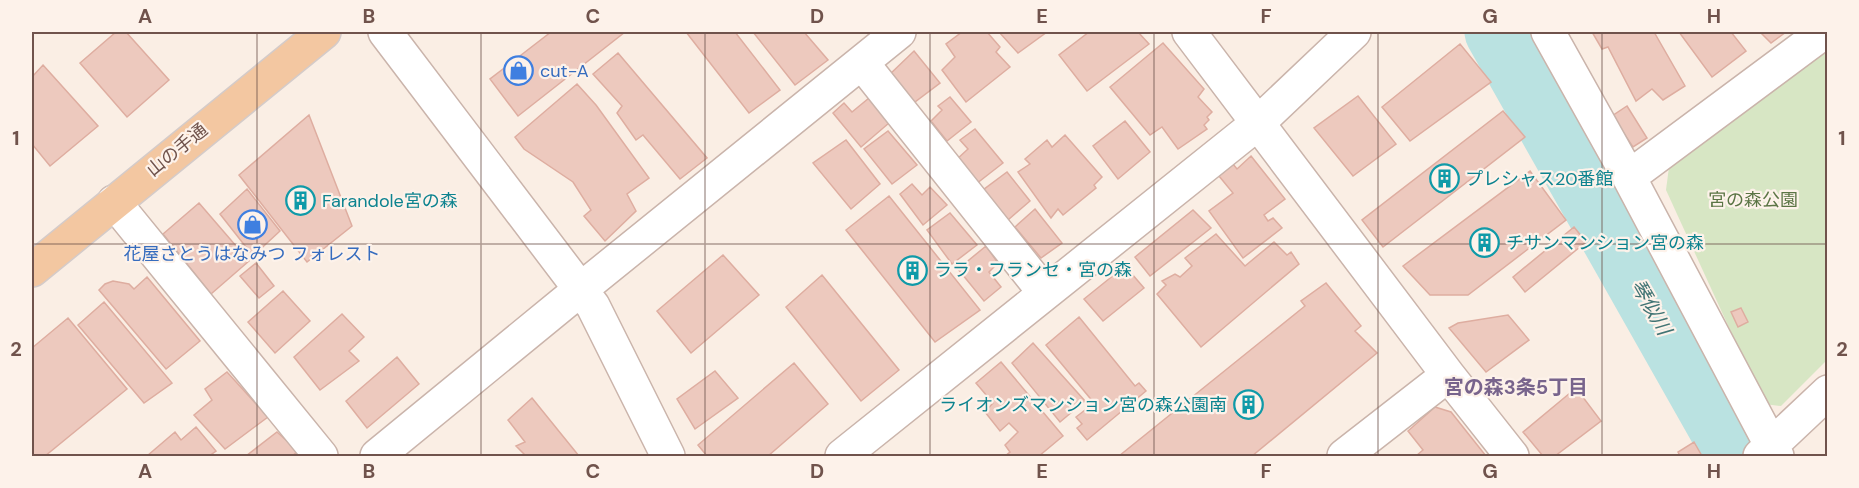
<svg xmlns="http://www.w3.org/2000/svg" width="1859" height="488" font-family="'DM Sans','Noto Sans JP',sans-serif">
  <rect width="100%" height="100%" fill="#faeee4"/>
  <path fill="#d7e6c4" d="M1827 49V360L1781 406 1764 404 1666 190 1669 167Z"/>
  <g fill="none" stroke-linecap="round" stroke-linejoin="round">
    <path stroke="#bae2e1" stroke-width="63" d="M1496 32 1736 456"/>
  </g>
  <path fill="#edc9be" stroke="#deada0" stroke-width="1.5" d="M116 32H126L169 80 127 117 80 63Z
    M551 32H625L518 116 490 79Z
    M686 32H735L780 90 749 113Z
    M753 32H804L828 60 795 85Z
    M962 32H987L1000 47 996 52 1010 67 966 102 942 70 955 57 946 44Z
    M999 32H1047L1018 53Z
    M1089 32H1138L1149 44 1087 91 1059 55Z
    M1592 32H1654L1685 86 1663 100 1652 89 1636 101 1608 47 1602 49Z
    M1679 32H1731L1746 51 1712 77Z
    M1760 32H1786L1771 43Z
    M1163 43 1204 89 1198 97 1212 112 1207 117 1209 120 1204 125 1207 129 1178 149 1162 127 1150 135 1110 87Z
    M1460 44 1491 82 1410 141 1382 107Z
    M914 51 940 83 911 105 887 77Z
    M618 53 707 158 680 179 643 135 636 140 617 113 622 106 593 74Z
    M43 65 98 126 50 166 32 144V77Z
    M577 84 596 105 649 178 627 194 636 211 605 241 584 216 591 210 573 182 524 149 515 137Z
    M1358 96 1396 144 1353 176 1314 128Z
    M950 97 971 122 947 141 931 121 942 110 938 106Z
    M869 98 889 123 861 147 833 113 844 103 852 112Z
    M1627 106 1647 138 1633 147 1612 116Z
    M1503 111 1525 137 1383 247 1362 220Z
    M309 115 352 226 307 262 239 175Z
    M1125 121 1150 152 1118 179 1093 146Z
    M975 129 1003 163 976 184 956 160 968 149 960 140Z
    M888 131 917 165 892 184 864 149Z
    M1065 135 1102 177 1094 185 1096 188 1063 215 1058 209 1051 218 1018 172 1030 164 1025 159 1047 140 1052 147Z
    M846 140 880 184 851 209 813 163Z
    M1251 156 1285 199 1264 215 1268 221 1273 218 1282 228 1243 258 1209 211 1233 193 1219 176 1233 164 1237 169Z
    M1530 171 1566 220 1468 295H1430L1403 266Z
    M1007 172 1030 201 1008 220 983 190Z
    M912 184 922 195 930 187 947 205 923 225 900 194Z
    M247 189 280 231 253 256 220 214Z
    M889 196 980 310 935 342 846 230Z
    M199 203 249 261 211 294 163 234Z
    M1035 209 1062 243 1041 258 1015 227Z
    M1193 210 1211 228 1150 276 1135 257Z
    M950 213 977 245 952 264 927 230Z
    M1574 227 1586 242 1525 292 1513 277Z
    M1216 234 1245 266 1274 242 1287 255 1291 252 1299 264 1201 347 1157 294 1166 285 1162 281 1175 274 1180 277 1192 266 1185 258Z
    M986 246 998 263 989 272 1001 287 984 301 958 269Z
    M723 255 759 295 691 353 657 311Z
    M256 263 274 286 259 298 240 276Z
    M1125 266 1144 288 1103 321 1084 299Z
    M822 275 899 370 861 401 786 307Z
    M147 277 200 341 166 369 99 290 105 284 113 281 129 284 134 289Z
    M1326 283 1361 326 1355 331 1377 353 1252 456H1119L1305 306 1301 301Z
    M283 291 310 321 275 353 248 322Z
    M104 302 172 383 144 403 78 325Z
    M1741 308 1748 322 1738 327 1731 312Z
    M342 314 364 337 349 351 359 361 320 390 294 357Z
    M1508 315 1529 340 1486 372 1449 328 1458 323Z
    M1079 317 1135 386 1139 383 1146 391 1087 440 1077 428 1082 424 1076 417 1094 403 1046 345Z
    M68 318 127 389 45 456H32V348Z
    M1033 343 1085 401 1060 422 1012 363Z
    M397 357 419 384 367 428 346 401Z
    M1001 362 1063 436 1039 456H1005L1010 452 1005 445 1018 432 1009 423 1000 431 985 412 993 403 976 383Z
    M794 363 828 404 768 456H707L698 445Z
    M715 371 738 398 695 429 677 399Z
    M227 372 268 417 225 449 194 415 212 400 205 389Z
    M1576 388 1601 421 1555 456H1543L1523 432Z
    M532 398 579 456H526L516 446 525 442 508 420Z
    M1435 407 1451 412 1486 456H1416L1423 450 1408 431Z
    M196 427 216 451 209 456H147L175 432 181 440Z
    M277 432 298 451 292 456H246Z
    M1694 442 1702 456H1680L1678 452Z"/>
  <g fill="none" stroke-linecap="round" stroke-linejoin="round">
    <defs>
      <path id="minor" d="M385 32 593 306 668 456
        M1189 32 1448 375 1512 456
        M1548 32 1629 177 1777 456
        M862 63 1045 293
        M1629 177 1824 32
        M114 202 321 456
        M377 456 565 302 899 32
        M842 456 1258 123 1354 32
        M1344 456 1448 375
        M1760 456 1828 392"/>
      <path id="major" d="M32 270 324 32"/>
    </defs>
    <use href="#minor" stroke="#cab4ab" stroke-width="36"/>
    <use href="#major" stroke="#d4cbc9" stroke-width="36"/>
    <use href="#minor" stroke="#fff" stroke-width="33"/>
    <use href="#major" stroke="#f3c7a1" stroke-width="33"/>
  </g>
  <path fill="none" stroke="#70534c" stroke-width="1.5" stroke-opacity="0.55" d="M257 32V456M481 32V456M705 32V456M930 32V456M1154 32V456M1378 32V456M1602 32V456M32 244H1828"/>
  <defs>
    <symbol id="shop-ring" viewBox="-11 -11 22 22"><circle r="9.5" fill="#fdf2ea" stroke="#3f7fe0" stroke-width="1.5"/><path d="M-5-2.5h2.3a2.7 3.5 0 0 1 5.4 0H5L5.5 6h-11ZM-1.5-2.5h3a1.5 2.3 0 0 0-3 0Z" fill="#3f7fe0"/></symbol>
    <symbol id="building-ring" viewBox="-11 -11 22 22"><circle r="9.5" fill="#fdf2ea" stroke="#0f9aa8" stroke-width="1.5"/><path d="M-4-6H4V6H1V3H-1V6H-4ZM-2.5-4.3h1.7v1.8h-1.7ZM.8-4.3h1.7v1.8H.8ZM-2.5-1h1.7V.8h-1.7ZM.8-1h1.7V.8H.8Z" fill="#0f9aa8"/></symbol>
  </defs>
  <g fill-rule="evenodd">
    <use href="#shop-ring" x="502" y="54" width="33" height="33"/>
    <use href="#building-ring" x="1428" y="162" width="33" height="33"/>
    <use href="#building-ring" x="284" y="184" width="33" height="33"/>
    <use href="#shop-ring" x="236" y="208" width="33" height="33"/>
    <use href="#building-ring" x="1468" y="226" width="33" height="33"/>
    <use href="#building-ring" x="896" y="254" width="33" height="33"/>
    <use href="#building-ring" x="1232" y="388" width="33" height="33"/>
  </g>
  <g text-anchor="middle" dominant-baseline="central" stroke-width="4.5" stroke-linejoin="round" paint-order="stroke">
    <g font-size="18" fill="#366cbe" stroke="#fdf2ea" text-anchor="start">
      <text x="540" y="71">cut-A</text>
      <text x="252" y="254" text-anchor="middle">花屋さとうはなみつ フォレスト</text>
    </g>
    <g font-size="18" fill="#70534c" stroke="#fdf2ea">
      <text transform="translate(177 150) rotate(-39)">山の手通</text>
    </g>
    <g font-size="18" fill="#0d838f" stroke="#fdf2ea" text-anchor="start">
      <text x="1465" y="179">プレシャス20番館</text>
      <text x="322" y="201">Farandole宮の森</text>
      <text x="1506" y="243">チサンマンション宮の森</text>
      <text x="934" y="270">ララ・フランセ・宮の森</text>
      <text x="1227" y="405" text-anchor="end">ライオンズマンション宮の森公園南</text>
    </g>
    <g font-size="18" fill="#5b7545" stroke="#fdf2ea">
      <text x="1753" y="200">宮の森公園</text>
    </g>
    <g font-size="20" font-style="italic" fill="#417474" stroke="#fdf2ea">
      <text transform="translate(1651 307) rotate(60)">琴似川</text>
    </g>
    <g font-size="20" font-weight="bold" fill="#78648c" stroke="#fdf2ea">
      <text x="1516" y="387">宮の森3条5丁目</text>
    </g>
  </g>
  <rect width="1859" height="488" fill="none" stroke="#fdf2ea" stroke-width="66"/>
  <rect x="33" y="33" width="1793" height="422" fill="none" stroke="#70534c" stroke-width="2"/>
  <g font-size="20" text-anchor="middle" font-weight="bold" fill="#70534c">
    <text x="145" y="23">A</text>
    <text x="369" y="23">B</text>
    <text x="593" y="23">C</text>
    <text x="817" y="23">D</text>
    <text x="1042" y="23">E</text>
    <text x="1266" y="23">F</text>
    <text x="1490" y="23">G</text>
    <text x="1714" y="23">H</text>
    <text x="16" y="145">1</text>
    <text x="1842" y="145">1</text>
    <text x="16" y="356">2</text>
    <text x="1842" y="356">2</text>
    <text x="145" y="478">A</text>
    <text x="369" y="478">B</text>
    <text x="593" y="478">C</text>
    <text x="817" y="478">D</text>
    <text x="1042" y="478">E</text>
    <text x="1266" y="478">F</text>
    <text x="1490" y="478">G</text>
    <text x="1714" y="478">H</text>
  </g>
</svg>
